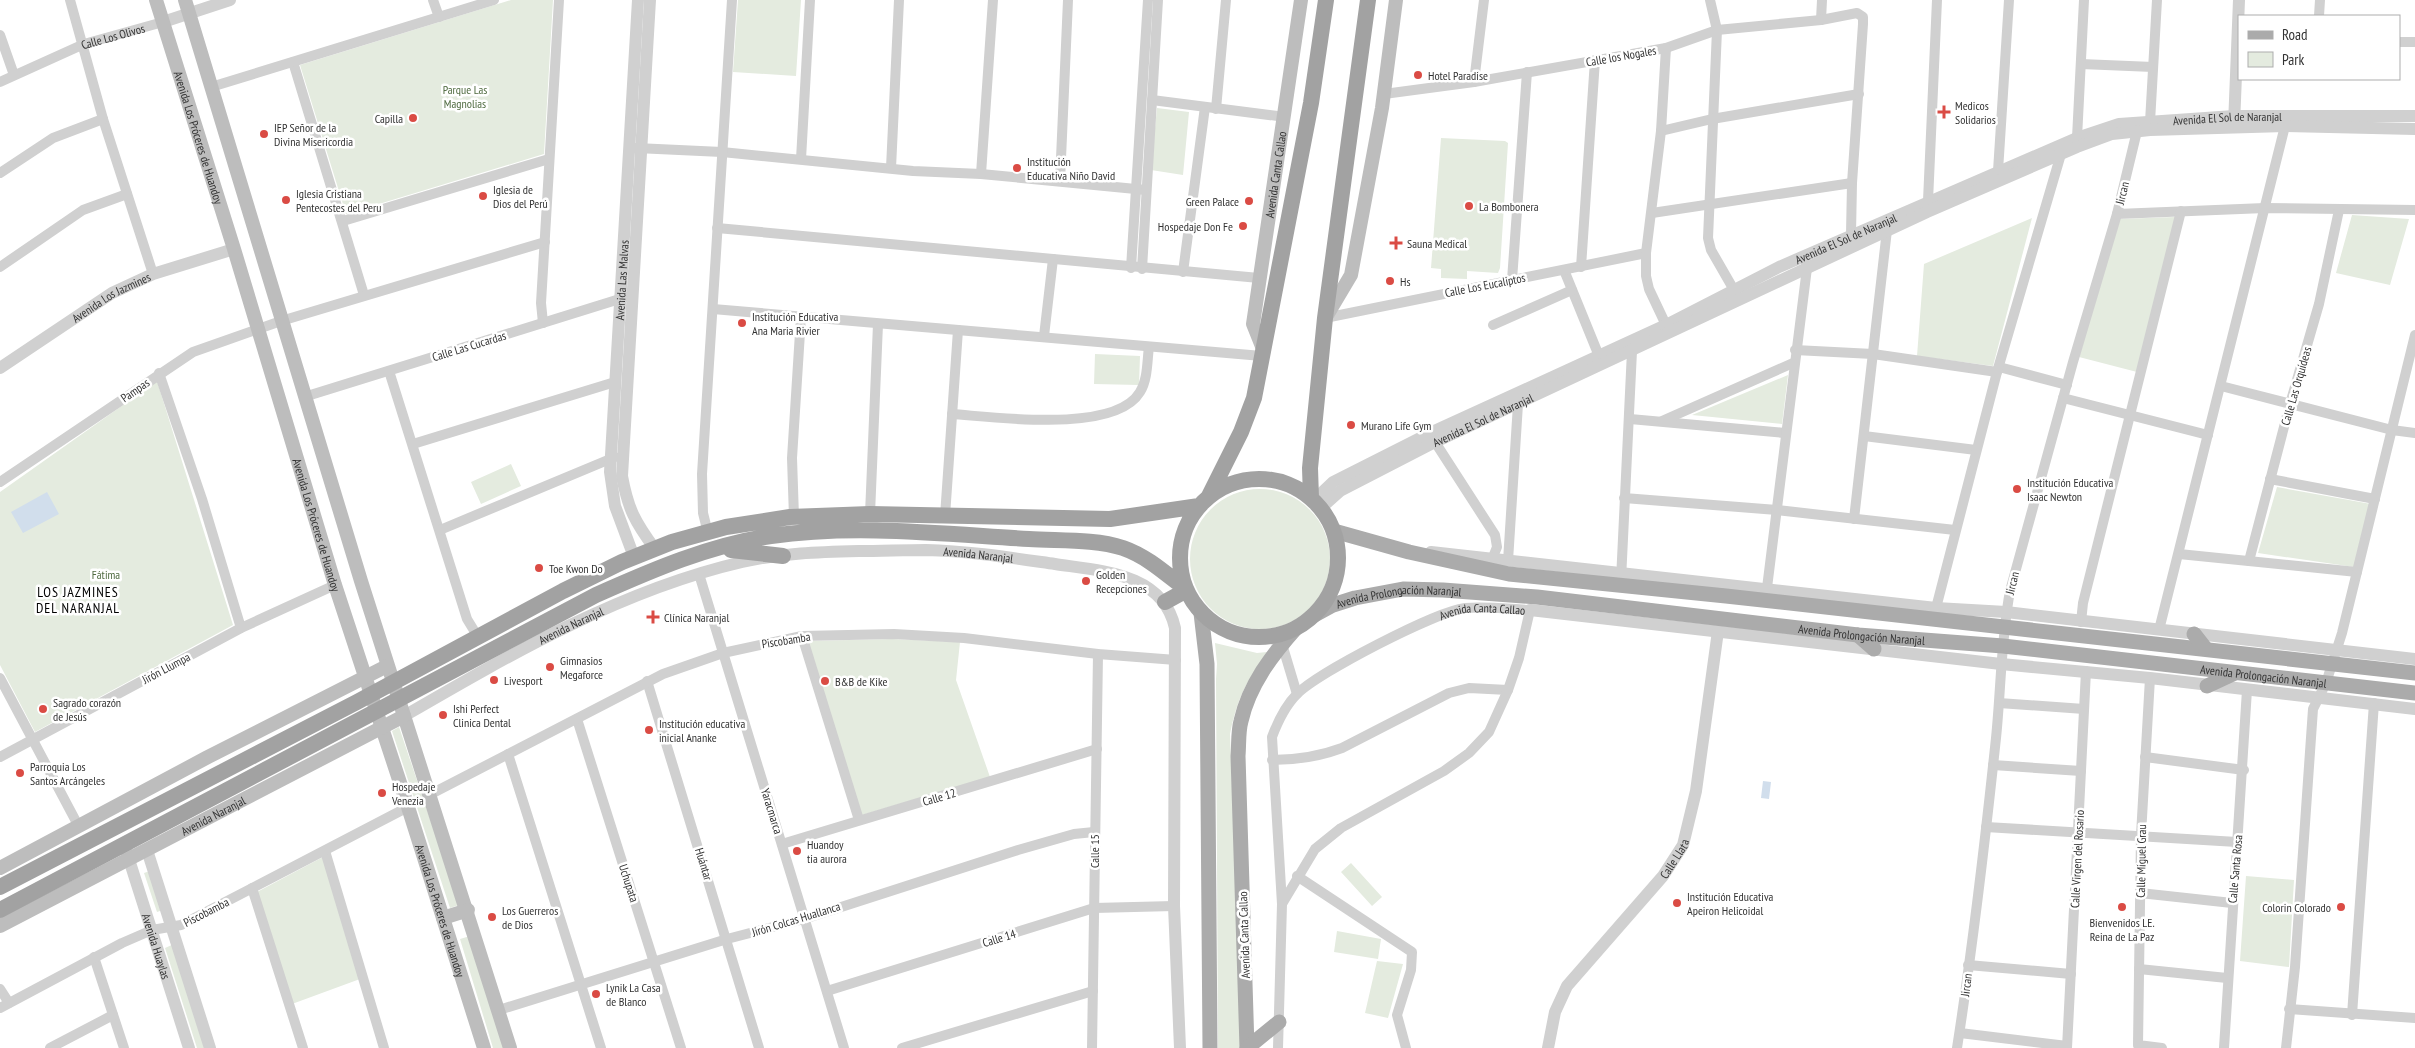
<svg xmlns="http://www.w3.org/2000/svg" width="2415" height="1048" font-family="'PT Sans Narrow',sans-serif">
  <rect width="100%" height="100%" fill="#fff"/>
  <path fill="#e4ebdf" d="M511 0H553L544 154 346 214 300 65Z
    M738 0H801L796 76 733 72Z
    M1157 108 1189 112 1183 175 1151 170Z
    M1441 138 1505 141 1508 143 1500 268 1498 273 1467 271V279L1441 278V269L1431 268Z
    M2352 215 2409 219 2390 285 2336 273Z
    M2175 217 2137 372 2079 357 2120 219Z
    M2032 218 1993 366 1917 356 1924 264Z
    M1095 354 1140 356 1139 385 1094 384Z
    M1788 375 1782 424 1692 415Z
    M157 381 233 625 35 732 0 665V492Z
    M511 464 521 486 481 504 471 482Z
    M2277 487 2371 504 2354 567 2258 553Z
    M1190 559a70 70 0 1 1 140 0a70 70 0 1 1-140 0Z
    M892 639 960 642 956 680 990 777 862 815 807 641Z
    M1215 643 1257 653 1267 652C1246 683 1238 696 1230 734L1242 1048H1218L1216 679 1217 664Z
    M399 727 459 905 450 908 392 731Z
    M323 857 360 979 292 1004 257 892Z
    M1351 863 1382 897 1372 906 1341 872Z
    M150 871 163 910 157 912 144 873Z
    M2246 876 2294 880 2289 967 2240 961Z
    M1337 931 1381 939 1378 959 1334 952Z
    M470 936 504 1048H493L460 939Z
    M174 944 206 1048H197L165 948Z
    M1377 961 1403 964 1388 1018 1365 1013Z"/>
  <path fill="#d1deec" d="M47 492 59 514 23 533 11 512Z
    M1763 781 1771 782 1769 799 1761 798Z"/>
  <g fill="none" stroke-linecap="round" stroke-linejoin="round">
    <g stroke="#d0d0d0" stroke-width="10">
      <path d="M70 0 103 119 153 274"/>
      <path d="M433 0 439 17"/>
      <path d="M1710 0 1717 30 1708 238 1711 250 1734 290"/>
      <path d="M2319 16 2320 0"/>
      <path d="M1821 20 1822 0"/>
      <path d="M0 35 14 75"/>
      <path d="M2399 42H2415"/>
      <path d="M293 62 364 295"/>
      <path d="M2081 64 2153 67"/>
      <path id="s1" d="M0 82 84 44 163 22"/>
      <path d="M1474 82 1484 0"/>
      <path d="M211 87 494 0"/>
      <path d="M1384 94 1474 82 1666 48 1717 30 1821 20 1857 13 1863 17V24L1852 183 1851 234"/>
      <path d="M1152 100 1285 117"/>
      <path d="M1216 109 1226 0"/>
      <path d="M2150 122 2157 0"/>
      <path d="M1661 131 1712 119 1859 94"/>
      <path d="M2077 138 2084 0"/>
      <path d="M636 148 722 152 913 171 981 174 1146 190"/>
      <path d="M801 159 810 0"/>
      <path d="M891 168 899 0"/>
      <path d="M1998 171 2009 0"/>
      <path d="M0 173 53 138 103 119"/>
      <path d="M981 174 993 0"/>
      <path d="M1060 181 1068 0"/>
      <path d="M1928 201 1937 0"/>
      <path d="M1652 213 1852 183"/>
      <path d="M2117 214 2265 208 2415 210"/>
      <path d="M343 221 549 159"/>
      <path d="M717 228 1259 278"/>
      <path d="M0 267 83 210 127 194"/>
      <path d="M1581 267 1595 60"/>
      <path d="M1131 268 1148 0"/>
      <path d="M1142 269 1158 0"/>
      <path d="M1564 270 1599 356"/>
      <path d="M1183 272 1205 107"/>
      <path d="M1512 280 1527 72"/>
      <path d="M713 309 1262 356"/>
      <path d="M1325 318 1646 253"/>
      <path d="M543 323 541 303 559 0"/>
      <path d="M1493 325 1572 290"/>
      <path d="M1666 325 1649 289 1646 276V253L1661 131 1666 48"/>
      <path d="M1044 336 1053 259"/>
      <path d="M1795 350 1873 354 1997 372"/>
      <path d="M1999 367 2067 385"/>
      <path d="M389 371 467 619 478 637"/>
      <path d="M159 373 202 499 241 628"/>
      <path d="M2221 386 2392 430 2415 433"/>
      <path d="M304 397 626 297"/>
      <path d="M2063 398 2208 435"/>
      <path d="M952 414C995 417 1115 434 1140 392 1148 379 1147 361 1149 347"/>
      <path d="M1630 419 1785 433"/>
      <path d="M1662 421 1793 363"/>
      <path d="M1864 436 1976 450"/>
      <path d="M1435 442 1495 535 1497 547 1493 557"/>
      <path d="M413 444 615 382"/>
      <path d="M2270 479 2375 499"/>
      <path d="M0 482 193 352 281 321 545 242"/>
      <path d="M1624 498 1777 510 1955 530"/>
      <path d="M870 514 878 324"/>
      <path d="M945 516 958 330"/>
      <path d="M794 517 792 458 801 317"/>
      <path d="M1854 519 1887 230"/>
      <path d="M440 530 615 457"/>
      <path d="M708 533 703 513 702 474 732 0"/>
      <path d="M2179 554 2357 572"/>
      <path d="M1508 561 1518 404"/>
      <path d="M2249 561 2290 404 2319 304 2339 210"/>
      <path d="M699 574 844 1048"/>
      <path d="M1621 580 1632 351"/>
      <path d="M1767 588 1807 268 1806 264"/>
      <path d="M1936 608 1997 372 2061 154"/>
      <path d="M2081 622 2083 603 2181 211"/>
      <path d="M2159 630 2285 126"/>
      <path d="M802 636 859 820"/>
      <path d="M1282 644 1297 694"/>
      <path d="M0 678 79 827"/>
      <path d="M2150 678 2141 835 2138 1045 2162 1048"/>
      <path d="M647 681 759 1048"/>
      <path d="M1999 703 2084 709"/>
      <path d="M577 719 681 1048"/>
      <path d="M508 754 601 1048"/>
      <path d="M0 757 241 628 335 585"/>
      <path d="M2145 757 2244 770"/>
      <path d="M1272 760C1297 760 1318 757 1342 748L1449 693 1469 688 1508 690"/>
      <path d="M1993 765 2081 771"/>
      <path d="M429 795 663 674 723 653 802 636 894 634 964 638 1098 654 1176 660"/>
      <path d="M1986 827 2237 842"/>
      <path d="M782 844 1097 749"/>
      <path d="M325 851 384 1048"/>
      <path d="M1297 876 1412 952 1411 970 1397 1015 1406 1048"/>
      <path d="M252 888 303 1048"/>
      <path d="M2140 893 2232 903"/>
      <path d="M94 957 124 1048"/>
      <path d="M1968 965 2071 974"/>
      <path d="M2139 969 2227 978"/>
      <path d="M0 989 9 1003"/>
      <path d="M827 991 1094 908 1174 906"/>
      <path d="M0 1008 122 943 152 930 181 925 408 807"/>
      <path d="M2289 1009 2415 1018"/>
      <path d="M499 1010 727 939 804 919 1018 850 1074 834 1094 832"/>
      <path d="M2352 1015 2374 703"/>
      <path d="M1960 1033 2067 1046"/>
      <path d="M50 1048 113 1015"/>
      <path d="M902 1048 1093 991"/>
      <path d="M1092 1048 1098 654"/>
      <path id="s2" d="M1278 1048 1282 904 1272 737C1278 721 1285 706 1297 694 1319 672 1435 612 1465 608 1487 606 1508 609 1530 610L1519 658 1508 690 1489 732 1469 753 1444 771 1341 828 1315 849 1282 904"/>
      <path d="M1957 1048C1973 945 1985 842 1996 738 2001 689 2001 639 2010 591L2073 362 2117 214 2137 131"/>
      <path d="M2067 1048 2086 671"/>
      <path d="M2224 1048 2247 690"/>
      <path d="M2286 1048 2295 967 2313 709 2326 683 2342 633 2415 335"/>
    </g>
    <g stroke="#d0d0d0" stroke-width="12">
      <path d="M650 0 622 476C628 509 635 522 655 549"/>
      <path d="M163 22 230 0"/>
      <path d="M2234 125 2239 0"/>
      <path id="s3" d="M0 368 112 293 153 274 234 249"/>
      <path id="s4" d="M1314 500 1333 482 1430 433 1666 325 1779 267 2077 138 2119 124 2234 116H2415"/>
      <path id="s5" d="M1321 508 1340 491 1435 442 1927 212 2077 147 2112 134 2150 130 2285 126 2415 129"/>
      <path d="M1431 552 1936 608 2006 612 2415 659"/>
      <path id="s6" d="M634 557 615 506 610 472 638 0"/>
      <path d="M1530 610 2001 664 2150 678 2415 709"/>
      <path id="s7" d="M404 716C511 654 621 590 742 562 781 553 820 552 859 551 881 551 904 550 926 550 969 551 1013 558 1055 564 1102 571 1163 573 1175 628L1174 906 1180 1048"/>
      <path id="s8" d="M126 850 189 1048"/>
      <path d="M147 850 210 1048"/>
      <path id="s9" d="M1548 1048 1555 1012 1567 986 1663 876 1683 845 1696 791 1718 631"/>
    </g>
    <g stroke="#bdbdbd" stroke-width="14">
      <path id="s10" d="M156 0 234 249 335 585 408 807 484 1048"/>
      <path d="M185 0 361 581 510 1048"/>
      <path d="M1326 317 1351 275 1382 108 1396 0"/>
      <path id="s11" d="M1263 349 1253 324 1301 0"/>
      <path d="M0 868 206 758 387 666"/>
      <path d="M443 918 468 910"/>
      <path id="s12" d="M0 926 404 716"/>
    </g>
    <g stroke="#ababab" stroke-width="15">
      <path d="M1334 531 1409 552 1509 574 1726 596 2415 673"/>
      <path d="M1201 613 1207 664 1210 1048"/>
      <path id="s13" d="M1311 617 1333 605 1355 598 1403 589 1443 590 1537 597 1858 635 2003 646 2415 693"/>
      <path d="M2194 634 2205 648"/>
      <path d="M1858 635 1874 649"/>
      <path d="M2207 686 2235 673"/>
      <path d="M1247 1048 1238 756C1239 744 1238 732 1241 721 1249 685 1272 655 1296 628"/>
      <path d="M1247 1048 1279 1022"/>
    </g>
    <path stroke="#a2a2a2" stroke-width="16" d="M1180 558a79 79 0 1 1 158 0a79 79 0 1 1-158 0Z
      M1209 496 1241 432 1254 398 1311 103 1326 0
      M1311 498 1310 468 1325 318 1368 0
      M731 550 783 556
      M1165 602 1185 591
      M0 887 357 702 563 591 622 562 672 542 726 527 790 517 870 514 1110 519 1199 506
      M0 910 596 595C652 570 710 545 771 536 856 524 944 534 1029 539 1059 541 1095 539 1123 548 1146 556 1164 572 1183 587"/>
  </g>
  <g fill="#da4b44" stroke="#fff" stroke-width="2">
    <circle cx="1418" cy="75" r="5"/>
    <path d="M1941.5 104.5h5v5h5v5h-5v5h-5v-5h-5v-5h5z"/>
    <circle cx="413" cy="118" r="5"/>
    <circle cx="264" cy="134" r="5"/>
    <circle cx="1017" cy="168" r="5"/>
    <circle cx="483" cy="196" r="5"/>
    <circle cx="286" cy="200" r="5"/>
    <circle cx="1249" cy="201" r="5"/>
    <circle cx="1469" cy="206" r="5"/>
    <circle cx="1243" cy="226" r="5"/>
    <path d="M1393.5 235.5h5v5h5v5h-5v5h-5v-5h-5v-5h5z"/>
    <circle cx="1390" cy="281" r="5"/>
    <circle cx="742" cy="323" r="5"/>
    <circle cx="1351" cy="425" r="5"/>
    <circle cx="2017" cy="489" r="5"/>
    <circle cx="539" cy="568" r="5"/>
    <circle cx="1086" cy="581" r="5"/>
    <path d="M650.5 609.5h5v5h5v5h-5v5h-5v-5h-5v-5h5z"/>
    <circle cx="550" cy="667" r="5"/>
    <circle cx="494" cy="680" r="5"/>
    <circle cx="825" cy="681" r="5"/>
    <circle cx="43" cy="709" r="5"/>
    <circle cx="443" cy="715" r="5"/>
    <circle cx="649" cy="730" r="5"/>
    <circle cx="20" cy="773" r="5"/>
    <circle cx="382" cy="793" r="5"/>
    <circle cx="797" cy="851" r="5"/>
    <circle cx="1677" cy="903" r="5"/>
    <circle cx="2122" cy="907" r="5"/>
    <circle cx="2341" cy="907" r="5"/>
    <circle cx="492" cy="917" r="5"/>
    <circle cx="596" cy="994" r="5"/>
  </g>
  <g text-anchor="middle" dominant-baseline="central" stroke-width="5" stroke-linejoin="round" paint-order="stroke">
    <g font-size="12" fill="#333" stroke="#fff">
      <text stroke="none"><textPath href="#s1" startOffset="122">Calle Los Olivos</textPath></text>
      <text transform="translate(1621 56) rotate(-10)">Calle los Nogales</text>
      <text stroke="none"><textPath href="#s4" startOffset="999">Avenida El Sol de Naranjal</textPath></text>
      <text stroke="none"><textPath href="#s10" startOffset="144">Avenida Los Próceres de Huandoy</textPath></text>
      <text stroke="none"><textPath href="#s11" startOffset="178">Avenida Canta Callao</textPath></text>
      <text transform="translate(2122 193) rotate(-76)">Jircan</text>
      <text stroke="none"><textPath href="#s4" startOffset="594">Avenida El Sol de Naranjal</textPath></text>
      <text stroke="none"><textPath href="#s6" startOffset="281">Avenida Las Malvas</textPath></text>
      <text transform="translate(1485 285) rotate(-11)">Calle Los Eucaliptos</text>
      <text stroke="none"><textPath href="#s3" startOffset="132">Avenida Los Jazmines</textPath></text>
      <text transform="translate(469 346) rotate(-17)">Calle Las Cucardas</text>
      <text transform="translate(2296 386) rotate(-74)">Calle Las Orquídeas</text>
      <text transform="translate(135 390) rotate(-35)">Pampas</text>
      <text stroke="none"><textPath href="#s5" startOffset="185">Avenida El Sol de Naranjal</textPath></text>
      <text stroke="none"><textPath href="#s10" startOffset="549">Avenida Los Próceres de Huandoy</textPath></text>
      <text stroke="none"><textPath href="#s7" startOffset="610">Avenida Naranjal</textPath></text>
      <text transform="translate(2012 583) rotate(-76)">Jircan</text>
      <text stroke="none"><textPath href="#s13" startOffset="92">Avenida Prolongación Naranjal</textPath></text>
      <text stroke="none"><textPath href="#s2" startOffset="568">Avenida Canta Callao</textPath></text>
      <text stroke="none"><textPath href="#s7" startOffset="190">Avenida Naranjal</textPath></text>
      <text stroke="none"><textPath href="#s13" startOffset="558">Avenida Prolongación Naranjal</textPath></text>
      <text transform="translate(786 640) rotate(-9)">Piscobamba</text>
      <text transform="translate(166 668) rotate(-28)">Jirón Llumpa</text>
      <text stroke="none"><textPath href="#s13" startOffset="962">Avenida Prolongación Naranjal</textPath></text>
      <text transform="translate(939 797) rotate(-16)">Calle 12</text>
      <text transform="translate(772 811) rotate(73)">Yaracmarca</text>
      <text stroke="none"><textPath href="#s12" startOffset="240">Avenida Naranjal</textPath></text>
      <text transform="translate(1094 851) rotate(-90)">Calle 15</text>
      <text stroke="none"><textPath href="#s9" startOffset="232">Calle Llata</textPath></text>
      <text transform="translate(2077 859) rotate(-87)">Calle Virgen del Rosario</text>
      <text transform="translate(2141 861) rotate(-89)">Calle Miguel Grau</text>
      <text transform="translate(704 864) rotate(73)">Huántar</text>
      <text transform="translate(2235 869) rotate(-85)">Calle Santa Rosa</text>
      <text transform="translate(629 883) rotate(72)">Uchupata</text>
      <text stroke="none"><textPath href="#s10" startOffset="954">Avenida Los Próceres de Huandoy</textPath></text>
      <text transform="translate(206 912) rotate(-27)">Piscobamba</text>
      <text transform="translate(796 919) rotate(-17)">Jirón Colcas Huallanca</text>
      <text transform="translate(1244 935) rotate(-92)">Avenida Canta Callao</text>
      <text transform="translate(999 938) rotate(-17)">Calle 14</text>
      <text stroke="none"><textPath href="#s8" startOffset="101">Avenida Huaylas</textPath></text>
      <text transform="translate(1966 985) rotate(-83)">Jircan</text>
    </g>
    <g font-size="12" fill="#333" stroke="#fff" text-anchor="start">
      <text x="1428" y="75">Hotel Paradise</text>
      <text x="1955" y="105">Medicos<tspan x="1955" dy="14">Solidarios</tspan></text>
      <text x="403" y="118" text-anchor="end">Capilla</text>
      <text x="274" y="127">IEP Señor de la<tspan x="274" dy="14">Divina Misericordia</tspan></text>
      <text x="1027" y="161">Institución<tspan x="1027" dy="14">Educativa Niño David</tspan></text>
      <text x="493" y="189">Iglesia de<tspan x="493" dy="14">Dios del Perú</tspan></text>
      <text x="296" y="193">Iglesia Cristiana<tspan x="296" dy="14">Pentecostes del Peru</tspan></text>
      <text x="1239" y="201" text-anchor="end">Green Palace</text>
      <text x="1479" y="206">La Bombonera</text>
      <text x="1233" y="226" text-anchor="end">Hospedaje Don Fe</text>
      <text x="1407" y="243">Sauna Medical</text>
      <text x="1400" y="281">Hs</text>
      <text x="752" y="316">Institución Educativa<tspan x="752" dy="14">Ana Maria Rivier</tspan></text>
      <text x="1361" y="425">Murano Life Gym</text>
      <text x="2027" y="482">Institución Educativa<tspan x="2027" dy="14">Isaac Newton</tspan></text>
      <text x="549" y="568">Toe Kwon Do</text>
      <text x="1096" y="574">Golden<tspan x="1096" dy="14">Recepciones</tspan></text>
      <text x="664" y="617">Clínica Naranjal</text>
      <text x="560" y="660">Gimnasios<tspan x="560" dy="14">Megaforce</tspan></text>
      <text x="504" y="680">Livesport</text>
      <text x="835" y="681">B&amp;B de Kike</text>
      <text x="53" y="702">Sagrado corazón<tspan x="53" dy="14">de Jesús</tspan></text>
      <text x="453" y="708">Ishi Perfect<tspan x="453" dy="14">Clinica Dental</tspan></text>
      <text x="659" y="723">Institución educativa<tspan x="659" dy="14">inicial Ananke</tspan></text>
      <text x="30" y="766">Parroquia Los<tspan x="30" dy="14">Santos Arcángeles</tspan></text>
      <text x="392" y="786">Hospedaje<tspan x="392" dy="14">Venezia</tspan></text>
      <text x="807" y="844">Huandoy<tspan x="807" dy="14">tia aurora</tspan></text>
      <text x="1687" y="896">Institución Educativa<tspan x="1687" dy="14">Apeiron Helicoidal</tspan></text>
      <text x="2331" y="907" text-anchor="end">Colorin Colorado</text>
      <text x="502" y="910">Los Guerreros<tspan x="502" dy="14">de Dios</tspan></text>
      <text x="2122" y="922" text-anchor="middle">Bienvenidos LE.<tspan x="2122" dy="14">Reina de La Paz</tspan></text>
      <text x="606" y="987">Lynik La Casa<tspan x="606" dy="14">de Blanco</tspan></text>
    </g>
    <g font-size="12" fill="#516c42" stroke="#fff">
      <text x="465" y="89">Parque Las<tspan x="465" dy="14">Magnolias</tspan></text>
      <text x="106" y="574">Fátima</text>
    </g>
    <g font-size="14" letter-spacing="1" fill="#000" stroke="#fff">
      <text x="78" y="592">LOS JAZMINES<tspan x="78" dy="16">DEL NARANJAL</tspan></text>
    </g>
  </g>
  <rect x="2238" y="15" width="162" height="65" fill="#ffffff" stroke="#adadad"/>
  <rect x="2248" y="31" width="25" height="8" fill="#ababab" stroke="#adadad"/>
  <text x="2282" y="40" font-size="15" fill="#333333">Road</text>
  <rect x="2248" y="52" width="25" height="15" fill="#e4ebdf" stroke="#adadad"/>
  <text x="2282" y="65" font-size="15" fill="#333333">Park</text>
</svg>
